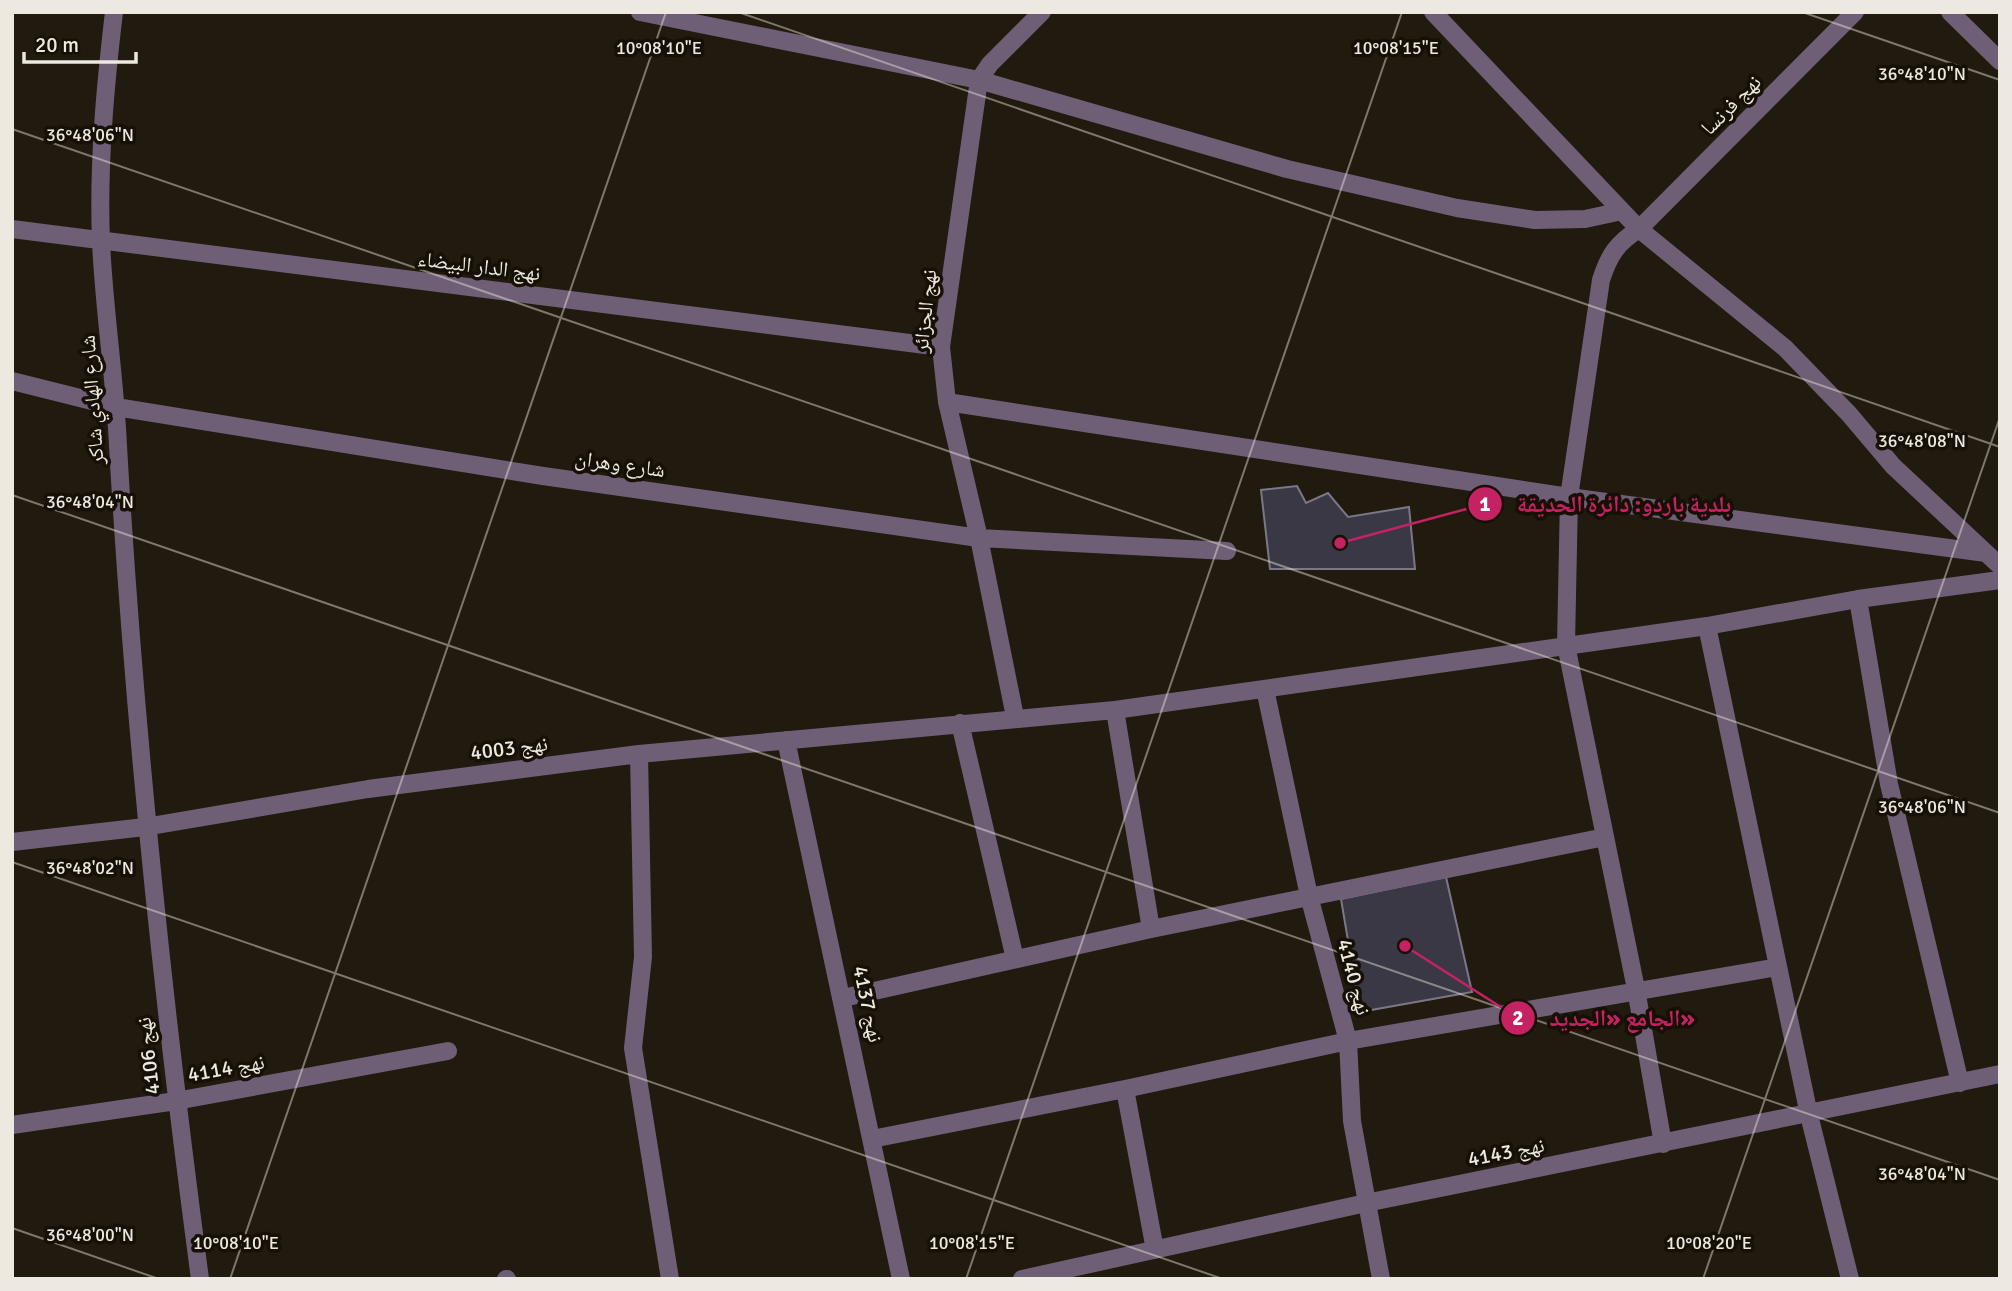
<svg xmlns="http://www.w3.org/2000/svg" width="2012" height="1291" font-family="Signika,'Noto Naskh Arabic',sans-serif">
  <rect width="100%" height="100%" fill="#211a0e"/>
  <path fill="#3b3845" stroke="#7c7786" stroke-width="2" d="M1297 486 1306 503 1328 493 1348 517 1409 507 1415 569H1270L1261 490Z
    M1446 877 1472 992 1360 1012 1341 899Z"/>
  <g fill="none" stroke-linecap="round" stroke-linejoin="round">
    <path stroke="#6f5f76" stroke-width="18" d="M114 12C105 88 98 165 101 242 104 310 115 378 118 446 134 725 163 1002 200 1279
      M640 12 979 80 1287 169 1457 208 1535 220 1585 219 1622 211
      M1433 12 1639 229 1785 348 1849 414 1893 466 2000 566
      M1950 12 2000 61
      M12 229 941 347
      M12 381 116 407 543 476 979 538 1227 551
      M947 402 1569 497 1986 553
      M1858 599 1889 784 1960 1083
      M1707 626 1809 1115 1850 1279
      M1265 689 1309 896 1348 1041 1352 1121 1381 1279
      M1115 710 1151 929
      M1015 717 979 538 947 402 941 347 979 80 990 64 1042 12
      M960 723 1015 959
      M786 740 901 1279
      M639 754 643 957 633 1048 670 1279
      M12 842 145 827 368 789 639 754 1115 710 1707 626 1858 599 2000 580
      M843 998 1151 929 1605 837
      M1125 1089 1155 1250
      M12 1125 176 1101 448 1051
      M872 1139 1125 1089 1348 1041 1778 967
      M1663 1144 1636 989 1566 645 1569 497 1601 280C1609 255 1617 243 1639 229L1855 12
      M506 1279H507
      M1022 1279 1366 1203 2000 1074"/>
  </g>
  <path fill="none" stroke="#ede8e0" stroke-width="2" stroke-opacity="0.45" d="M738 12 2000 447M1802 12 2000 80M12 129 2000 813M12 495 2000 1180M12 862 1223 1279M12 1228 159 1279M230 1279 666 12M966 1279 1402 12M1703 1279 2000 417"/>
  <g text-anchor="middle" dominant-baseline="central" stroke-width="7" stroke-linejoin="round" paint-order="stroke">
    <g font-size="21" fill="#ede8e0" stroke="#171006">
      <text transform="translate(1731 105) rotate(-45)">نهج فرنسا</text>
      <text transform="translate(479 266) rotate(7)">نهج الدار البيضاء</text>
      <text transform="translate(925 311) rotate(-84)">نهج الجزائر</text>
      <text transform="translate(92 400) rotate(-94)">شارع الهادي شاكر</text>
      <text transform="translate(620 464) rotate(8)">شارع وهران</text>
      <text transform="translate(509 748) rotate(-7)">نهج 4003</text>
      <text transform="translate(1354 977) rotate(75)">نهج 4140</text>
      <text transform="translate(868 1004) rotate(78)">نهج 4137</text>
      <text transform="translate(148 1056) rotate(-97)">نهج 4106</text>
      <text transform="translate(226 1068) rotate(-10)">نهج 4114</text>
      <text transform="translate(1506 1152) rotate(-11)">نهج 4143</text>
    </g>
  </g>
  <g font-size="18" text-anchor="middle" fill="#ede8e0" stroke="#171006" stroke-width="7" stroke-linejoin="round" paint-order="stroke">
    <text x="1396" y="54">10°08'15"E</text>
    <text x="659" y="54">10°08'10"E</text>
    <text x="1922" y="80">36°48'10"N</text>
    <text x="90" y="141">36°48'06"N</text>
    <text x="1922" y="447">36°48'08"N</text>
    <text x="90" y="508">36°48'04"N</text>
    <text x="1922" y="813">36°48'06"N</text>
    <text x="90" y="874">36°48'02"N</text>
    <text x="1922" y="1180">36°48'04"N</text>
    <text x="90" y="1241">36°48'00"N</text>
    <text x="236" y="1249">10°08'10"E</text>
    <text x="972" y="1249">10°08'15"E</text>
    <text x="1709" y="1249">10°08'20"E</text>
  </g>
  <path fill="none" stroke="#c42262" stroke-width="2.5" d="M1340 543L1485 504M1405 946L1518 1018"/>
  <g fill="#c42262" stroke="#171006" stroke-width="2.5">
    <circle cx="1340" cy="543" r="7"/>
    <circle cx="1405" cy="946" r="7"/>
    <circle cx="1485" cy="504" r="18"/>
    <circle cx="1518" cy="1018" r="18"/>
  </g>
  <g font-size="21" text-anchor="middle" font-weight="bold" fill="#fff">
    <text x="1485" y="511">1</text>
    <text x="1518" y="1025">2</text>
  </g>
  <g font-size="23" text-anchor="middle" font-weight="bold" fill="#c42262" stroke="#171006" stroke-width="7" stroke-linejoin="round" paint-order="stroke">
    <text x="1624" y="512">بلدية باردو: دائرة الحديقة</text>
    <text x="1622" y="1026">الجامع «الجديد»</text>
  </g>
  <rect width="2012" height="1291" fill="none" stroke="#ede8e0" stroke-width="28"/>
  <path d="M24 52v10h112v-10" fill="none" stroke="#ede8e0" stroke-width="3.5"/>
  <text x="35" y="52" font-size="21" fill="#ede8e0" stroke="#171006" stroke-width="5" paint-order="stroke">20 m</text>
</svg>
